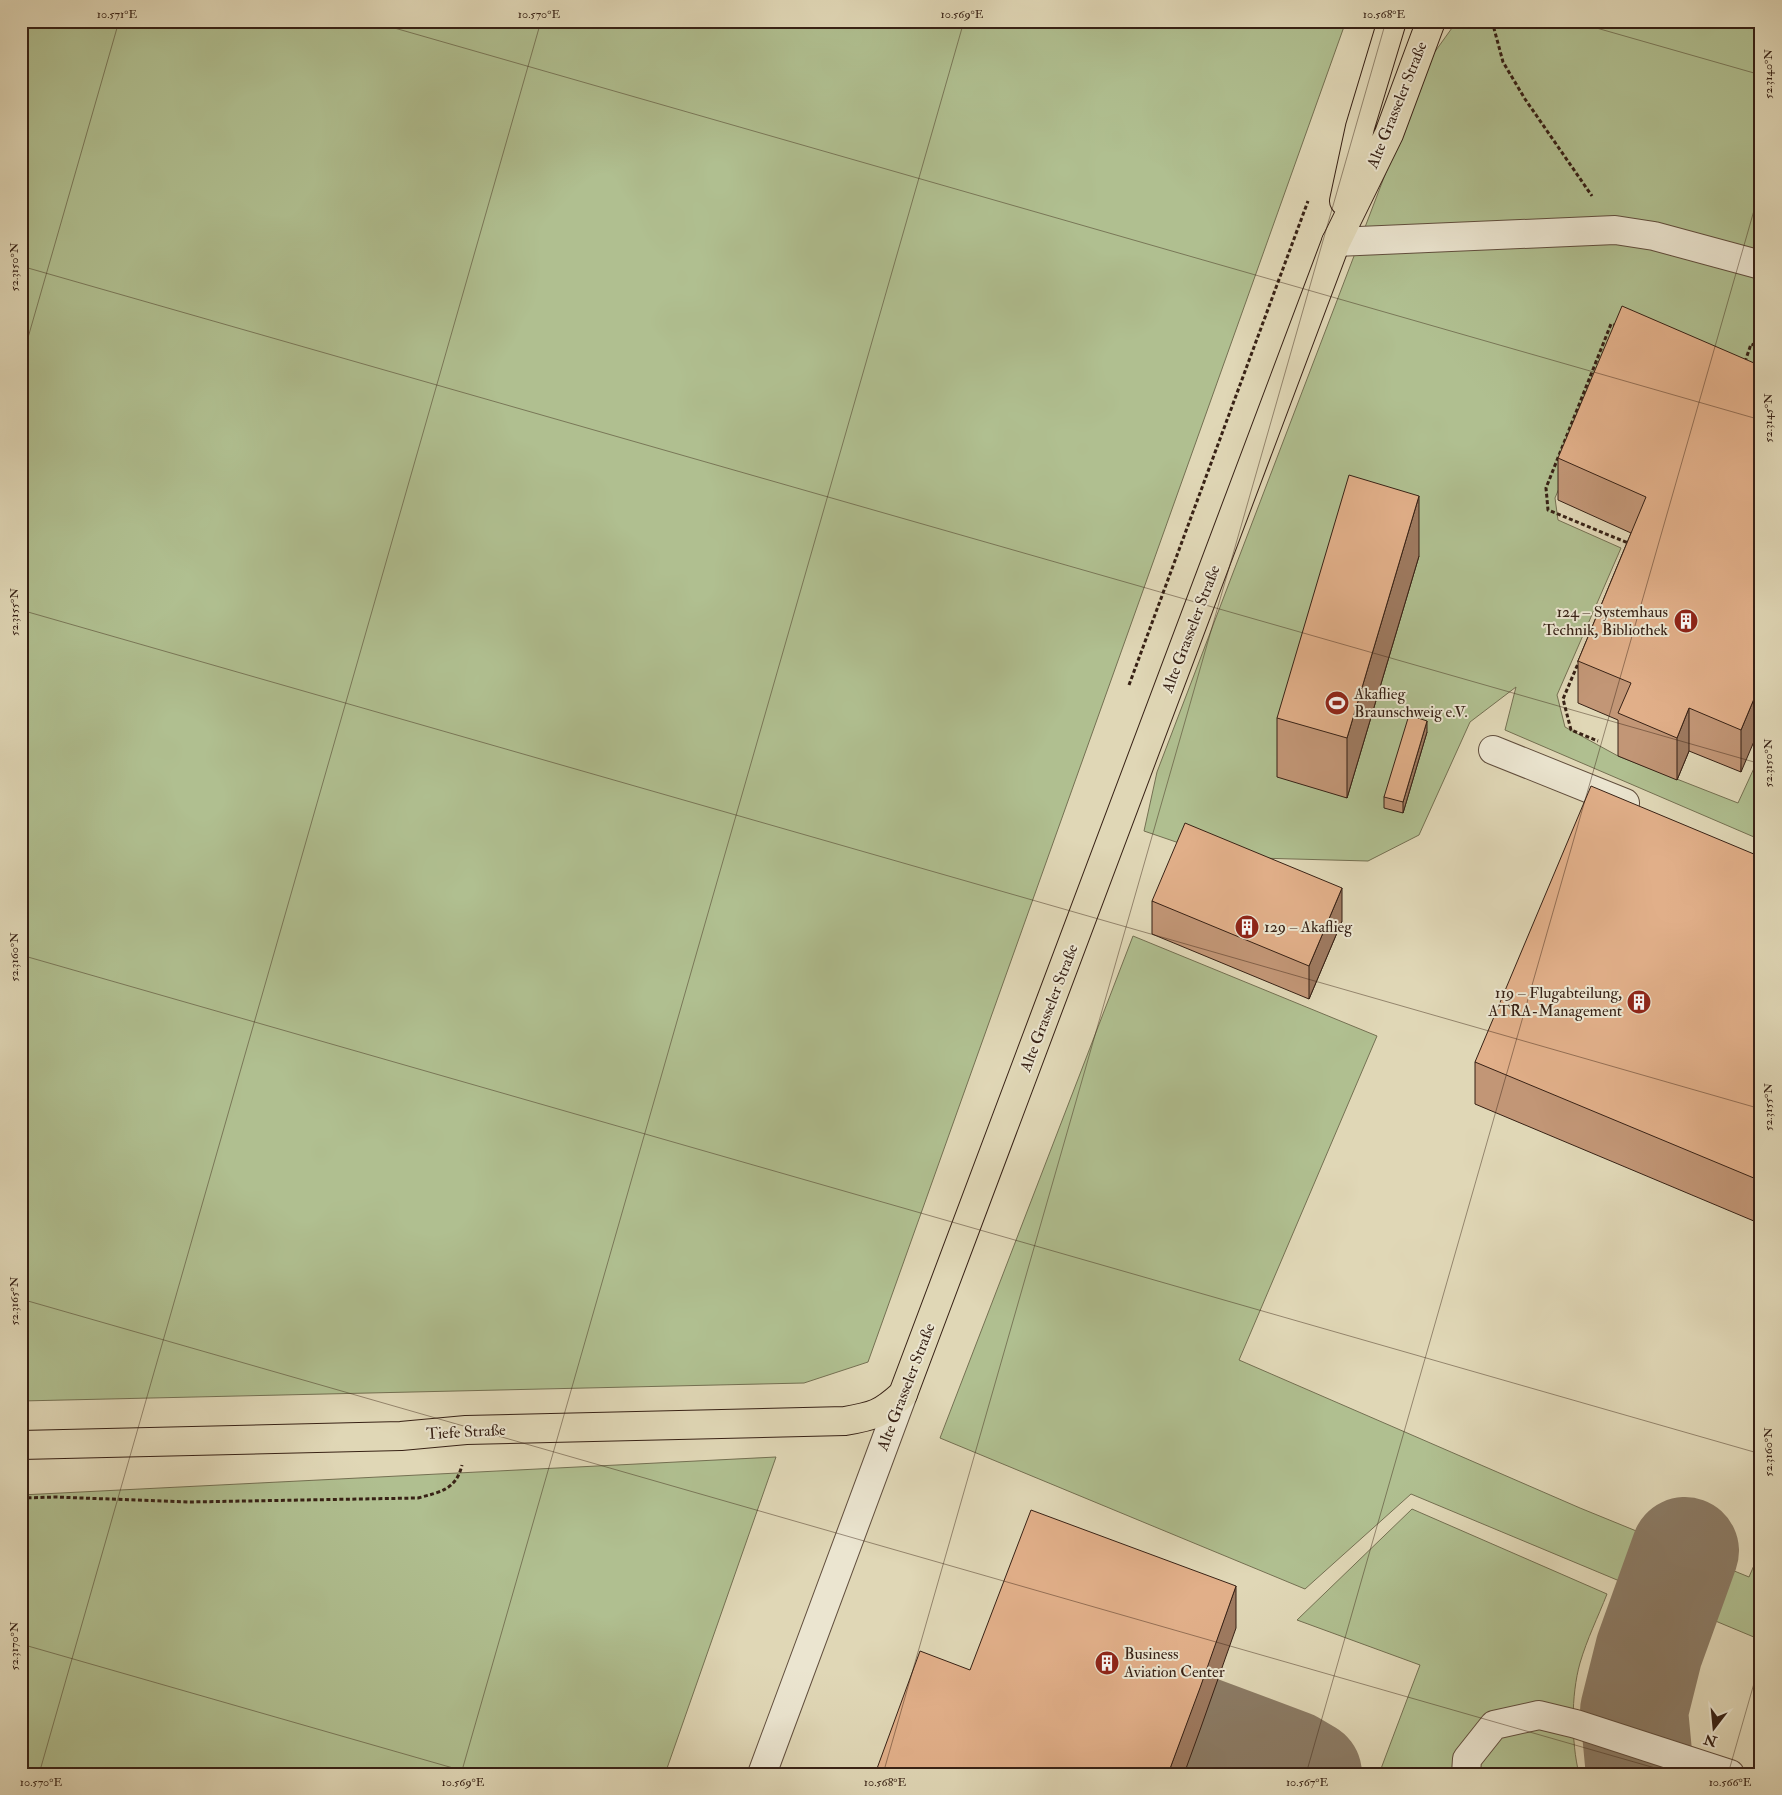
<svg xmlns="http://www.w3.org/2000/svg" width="1782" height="1795" font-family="'IM FELL Double Pica',serif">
  <rect width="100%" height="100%" fill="#e0d7b6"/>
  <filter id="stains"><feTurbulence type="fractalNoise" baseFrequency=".004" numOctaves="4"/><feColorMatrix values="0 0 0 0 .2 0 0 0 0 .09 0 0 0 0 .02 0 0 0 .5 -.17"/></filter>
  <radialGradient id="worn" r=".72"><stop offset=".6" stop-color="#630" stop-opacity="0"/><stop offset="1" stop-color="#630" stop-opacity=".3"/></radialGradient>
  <path fill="#b0bf90" stroke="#747052" d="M21 21H1346L868 1362 804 1383 21 1401Z
    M1457 21H1761V306L1754 328 1761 330V407L1618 348 1555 498 1558 520 1621 548 1557 695 1565 727 1618 756 1738 803 1761 753V840L1505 730 1516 687 1470 722 1419 835 1368 861 1220 857 1144 831 1157 772 1396 146 1434 53Z
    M1133 936 1377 1036 1239 1360 1580 1508 1749 1577 1761 1549V1640L1411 1494 1305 1589 940 1438Z
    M776 1457 665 1774H21V1495Z
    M1412 1509 1607 1594C1598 1617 1587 1639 1580 1663 1571 1695 1571 1741 1579 1774H1379L1420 1665 1297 1620Z"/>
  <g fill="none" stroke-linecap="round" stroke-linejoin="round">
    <path stroke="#8c7c66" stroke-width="108" d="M1200 1730 1291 1764 1308 1774
      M1640 1774 1634 1711 1649 1651 1685 1551"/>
    <defs>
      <path id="minor" d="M1336 242 1615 230 1654 236 1761 265
        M1493 750 1625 803
        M762 1774 903 1394
        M1466 1774 1467 1759 1494 1725 1539 1715 1576 1724 1730 1774"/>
      <path id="major" d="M1344 201 1360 127 1392 21
        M21 1445 401 1436 466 1430 845 1421C874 1416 881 1414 903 1394L1336 242 1389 134 1431 21"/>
    </defs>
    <use href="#minor" stroke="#614e3d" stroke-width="30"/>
    <use href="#major" stroke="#372115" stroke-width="30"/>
    <path stroke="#372115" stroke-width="3" stroke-dasharray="4 2.5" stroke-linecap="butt" d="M1492 21 1503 62 1525 99 1592 196
      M1617 326 1611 324 1546 488 1548 510 1628 543V545
      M1745 362 1751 344 1761 348
      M1580 659 1563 699 1571 730 1598 741
      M1129 685 1308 201
      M21 1498 56 1497 188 1502 418 1498C440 1492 456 1490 462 1465"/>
    <use href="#minor" stroke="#ebe5d0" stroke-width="28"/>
    <use href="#major" stroke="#e0d7b6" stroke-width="28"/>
  </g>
  <path fill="#c29676" stroke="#372115" d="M1761 366 1741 772 1689 751 1677 780 1618 756V720L1578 703V661L1631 533 1558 500V458Z
    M1419 556 1347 798 1277 777V718Z
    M1427 732 1403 813 1384 808V797Z
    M1761 857V1224L1475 1104V1062Z
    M1152 901 1342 921 1309 999 1152 934Z"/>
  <path fill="#9e7a60" stroke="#372115" d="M1419 496V556L1347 798V738Z
    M1761 682V725L1741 772V730Z
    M1689 708V751L1677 780V738Z
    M1427 721V732L1403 813V802Z
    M1342 888V921L1309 999V966Z
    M1236 1586V1628L1200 1730 1184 1774H1168Z"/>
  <path fill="#e1af89" stroke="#372115" d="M1622 306 1761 366V682L1741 730 1689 708 1677 738 1618 713 1631 683 1578 661 1646 497 1558 458Z
    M1349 475 1419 496 1347 738 1277 718Z
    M1409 715 1427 721 1403 802 1384 797Z
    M1591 786 1761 857V1181L1475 1062Z
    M1185 823 1342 888 1309 966 1152 901Z
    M1031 1510 1236 1586 1200 1688 1168 1774H875L920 1651 970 1670Z"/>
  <path fill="none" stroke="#372115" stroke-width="1" stroke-opacity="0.45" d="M370 21 1761 420M1572 21 1761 75M21 266 1761 764M21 362 119 21M21 610 1761 1109M21 955 1761 1454M21 1299 1676 1774M21 1644 474 1774M39 1774 541 21M461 1774 964 21M883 1774 1386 21M1306 1774 1761 186M1728 1774 1761 1659"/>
  <defs>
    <symbol id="building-disc" viewBox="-11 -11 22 22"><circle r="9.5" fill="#8f2418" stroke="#ebe5d0"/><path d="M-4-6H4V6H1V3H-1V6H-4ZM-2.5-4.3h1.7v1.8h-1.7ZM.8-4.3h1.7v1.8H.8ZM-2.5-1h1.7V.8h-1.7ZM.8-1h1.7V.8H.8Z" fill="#fff"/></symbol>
    <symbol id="stadium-disc" viewBox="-11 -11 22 22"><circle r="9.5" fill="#8f2418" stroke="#ebe5d0"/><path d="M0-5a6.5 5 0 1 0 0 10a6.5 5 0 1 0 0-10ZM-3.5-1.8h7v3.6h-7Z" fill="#fff"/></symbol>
  </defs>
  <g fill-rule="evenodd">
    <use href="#building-disc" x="1672" y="607" width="28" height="28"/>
    <use href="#stadium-disc" x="1323" y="689" width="28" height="28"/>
    <use href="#building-disc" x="1233" y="913" width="28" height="28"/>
    <use href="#building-disc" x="1625" y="988" width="28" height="28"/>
    <use href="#building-disc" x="1093" y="1649" width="28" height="28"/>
  </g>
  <g text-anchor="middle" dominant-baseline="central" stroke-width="4" stroke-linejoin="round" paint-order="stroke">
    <g font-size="16" fill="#372115" stroke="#ebe5d0">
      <text transform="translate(1397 105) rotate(-68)">Alte Grasseler Straße</text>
      <text transform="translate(1191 629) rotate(-69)">Alte Grasseler Straße</text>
      <text transform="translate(1049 1008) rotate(-69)">Alte Grasseler Straße</text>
      <text transform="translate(906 1387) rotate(-69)">Alte Grasseler Straße</text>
      <text transform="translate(466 1432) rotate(-3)">Tiefe Straße</text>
    </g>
    <g font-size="16" fill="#372115" stroke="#ebe5d0" text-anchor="start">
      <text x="1668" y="612" text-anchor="end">124 – Systemhaus<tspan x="1668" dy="18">Technik, Bibliothek</tspan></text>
      <text x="1354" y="694">Akaflieg<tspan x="1354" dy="18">Braunschweig e.V.</tspan></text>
      <text x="1264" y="927">129 – Akaflieg</text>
      <text x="1622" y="993" text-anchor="end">119 – Flugabteilung,<tspan x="1622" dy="18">ATRA-Management</tspan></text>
      <text x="1124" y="1654">Business<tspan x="1124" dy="18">Aviation Center</tspan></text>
    </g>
  </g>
  <rect width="1782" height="1795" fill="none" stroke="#e0d7b6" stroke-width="55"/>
  <g transform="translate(1714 1728) rotate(196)" stroke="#ebe5d0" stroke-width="4" paint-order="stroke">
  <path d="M0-4L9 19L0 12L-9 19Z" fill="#372115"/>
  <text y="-8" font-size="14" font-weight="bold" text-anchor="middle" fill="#372115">N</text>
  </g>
  <rect x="28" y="28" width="1726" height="1740" fill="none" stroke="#372115" stroke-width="2"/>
  <g font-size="12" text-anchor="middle" fill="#372115">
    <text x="117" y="18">10.571°E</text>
    <text x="539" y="18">10.570°E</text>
    <text x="962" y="18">10.569°E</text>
    <text x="1384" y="18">10.568°E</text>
    <text transform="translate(1768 74) rotate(-90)" y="4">52.3140°N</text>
    <text transform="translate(14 267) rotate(-90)" y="4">52.3150°N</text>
    <text transform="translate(1768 418) rotate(-90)" y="4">52.3145°N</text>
    <text transform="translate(14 612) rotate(-90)" y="4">52.3155°N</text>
    <text transform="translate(1768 763) rotate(-90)" y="4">52.3150°N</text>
    <text transform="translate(14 957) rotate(-90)" y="4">52.3160°N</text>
    <text transform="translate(1768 1107) rotate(-90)" y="4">52.3155°N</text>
    <text transform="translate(14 1301) rotate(-90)" y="4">52.3165°N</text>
    <text transform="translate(1768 1452) rotate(-90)" y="4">52.3160°N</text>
    <text transform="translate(14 1646) rotate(-90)" y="4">52.3170°N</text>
    <text x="41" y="1786">10.570°E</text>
    <text x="463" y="1786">10.569°E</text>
    <text x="885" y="1786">10.568°E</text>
    <text x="1307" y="1786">10.567°E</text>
    <text x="1730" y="1786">10.566°E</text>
  </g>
  <rect width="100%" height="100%" filter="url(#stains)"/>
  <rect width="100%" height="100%" fill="url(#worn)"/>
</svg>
